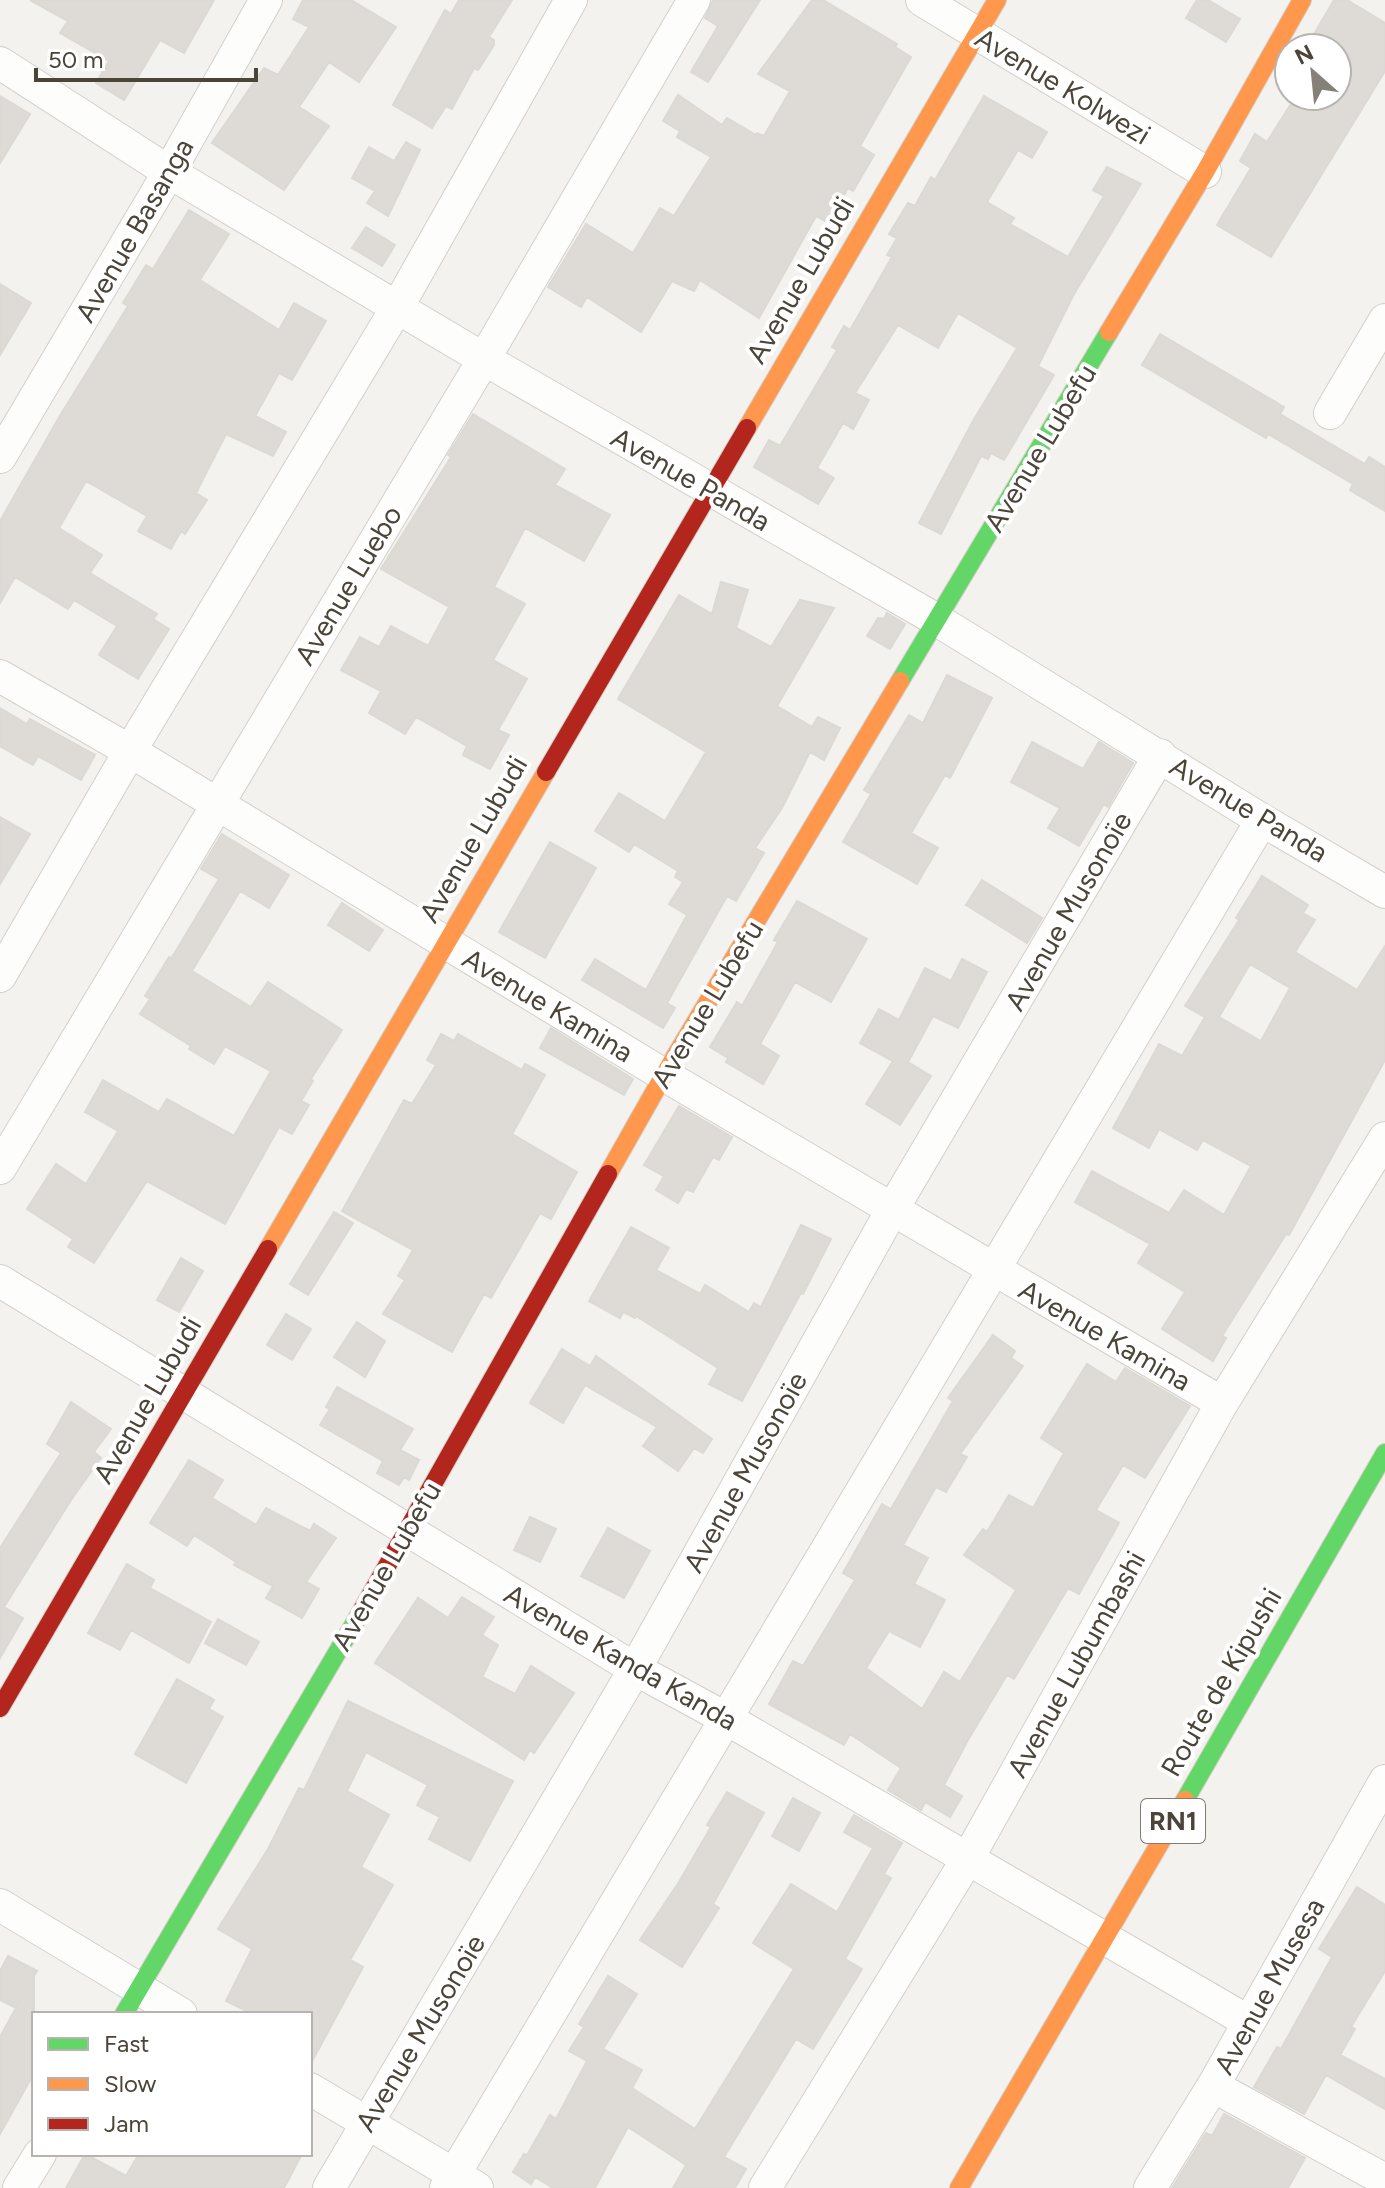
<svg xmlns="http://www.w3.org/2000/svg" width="1385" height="2188" font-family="Figtree,sans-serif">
  <rect width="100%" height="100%" fill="#f4f2ee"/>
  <path fill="#dedbd6" stroke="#dcd9d4" stroke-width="2" fill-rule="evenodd" d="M30 0H214L184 53 160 40 124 100 96 83 109 61 60 33 68 21Z
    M303 0H351L396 27 359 82 329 62 299 107 329 126 284 190 212 143 264 68 278 75 309 27 293 19Z
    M459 0H512L489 37 494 40V45L478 70 474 68 452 109 446 106 432 128 393 105 445 10 451 14Z
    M713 0H760L708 82 691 72 718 26 705 18Z
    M812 0H823L897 44 895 47 911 57 860 146 874 155 853 191 848 188 829 223 816 216 759 318 700 280 694 291 672 281 641 332 587 297 581 307 548 287 586 224 633 253 660 208 674 216 711 157 677 137 680 131 663 121 678 95 722 125 727 118 756 135 757 133 764 136 790 91 758 74Z
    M1197 0H1208L1240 19 1226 42 1186 18Z
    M1334 0H1347L1385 23V71L1271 257 1217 225 1251 168 1240 161 1255 134 1267 142 1296 96H1337V48H1306Z
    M0 96 30 114 0 163Z
    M984 96 1047 132 1032 158 1018 150 987 202 1014 218 1010 224 1068 257 1104 196 1093 190 1107 167 1141 184 1074 294 1038 366 1054 375 1004 460 991 453 988 459 981 456 941 534 919 523 973 421 1017 348 958 313 938 348 898 325 855 393 869 400 853 429 843 423 817 468 834 478 818 504 754 467 769 440 780 446 837 350 832 347 844 326 850 330 892 257 887 255 897 238 889 234 908 203 915 206 931 177 935 180Z
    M406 142 420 150 388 216 367 203 375 191 352 178 369 147 394 161Z
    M189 210 229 234 200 280 279 330 294 303 326 321 292 380 279 373 255 416 286 432 273 456 226 434 196 493 207 500 185 534 181 531 171 549 138 531 147 516 86 481 59 528 102 555 90 573 157 614 153 619 169 629 138 679 99 655 117 626 74 600 68 609 15 577 0 603V521L61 414 128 306 123 303 146 265 153 269Z
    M366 227 395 245 382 266 352 248Z
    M0 284 31 303 0 355Z
    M1160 334 1284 407 1280 414 1365 464 1369 457 1385 467V511L1350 490 1353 484 1268 434 1266 438 1142 365Z
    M473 414 565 469 555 485 610 515 584 561 525 528 494 587 525 604 493 660 527 679 498 730 509 735 490 769 463 755 467 746 416 717 405 734 369 713 381 691 341 670 360 637 379 647 391 626 428 646 449 607 381 569 451 457 448 455Z
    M721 582 748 590 736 628 771 647 800 600 834 608 777 706 812 727 818 717 840 728 824 760 810 752 782 808 755 848 764 853 736 901 727 896 667 1003 675 1008 663 1028 582 980 595 959 646 990 687 915 669 904 683 882 675 877 678 871 634 844 629 852 595 831 619 793 665 821 706 752 618 699 679 595 712 614Z
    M887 613 905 624 890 649 867 636 878 618 884 619Z
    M947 675 992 698 950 778 945 775 911 833 938 848 917 884 843 842 871 794 864 790 909 715 923 723Z
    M0 708 27 724 30 719 95 755 81 780 38 756 33 765 0 746Z
    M1032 742 1083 769 1099 742 1133 763 1108 807 1104 804 1079 846 1048 828 1060 808 1011 782Z
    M0 817 30 834 0 884Z
    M222 834 289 875 269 908 240 891 192 971 251 1007 268 982 342 1030 311 1079 313 1081 301 1101 309 1105 292 1134 279 1127 225 1224 147 1181 94 1263 68 1247 73 1239 27 1209 56 1164 86 1184 118 1131 85 1112 103 1080 159 1112 167 1099 234 1136 271 1071 225 1046 214 1064 189 1049 191 1046 140 1014 150 999 145 996 169 957 171 959 219 879 201 869Z
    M550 842 596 868 545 958 499 932Z
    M1262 876 1308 905 1303 913 1315 920 1295 952 1357 990 1385 946V1060L1289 1235 1286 1234 1222 1336 1226 1338 1213 1361 1162 1329 1185 1292 1138 1263 1150 1244 1075 1202 1092 1171 1169 1213 1184 1190 1224 1215 1251 1166 1203 1140 1197 1150 1159 1129 1149 1148 1113 1128 1159 1044 1182 1056 1205 1017 1185 1006 1239 920 1236 918ZM1250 964 1290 988 1261 1041 1219 1017Z
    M982 880 1042 918 1027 943 966 905Z
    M797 901 867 939 831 1002 795 982 760 1044 779 1056 763 1084 726 1062 728 1058 710 1047 737 1002 742 1006 778 942 774 940Z
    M342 903 383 930 369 951 328 925Z
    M962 959 987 972 958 1028 933 1016 908 1062 931 1076 900 1125 866 1104 893 1061 860 1043 879 1009 899 1020 925 968 951 981Z
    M551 1028 633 1079 624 1095 540 1048Z
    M441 1034 454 1041 458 1034 522 1070 525 1064 545 1075 512 1134 577 1172 551 1219 540 1213 491 1298 484 1294 452 1352 383 1314 405 1280 398 1276 413 1250 342 1211 404 1100 412 1104 436 1065 427 1060Z
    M679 1106 732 1137 719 1160 713 1157 693 1192 686 1189 678 1203 656 1190 664 1176 644 1165Z
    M334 1212 353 1223 308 1295 290 1284Z
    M801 1225 831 1239 803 1294 801 1293 742 1401 709 1384 718 1368 636 1316 635 1318 623 1312 620 1318 589 1301 631 1227 669 1248 656 1270 700 1294 705 1285 749 1312 754 1303 761 1307Z
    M181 1258 203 1271 179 1312 157 1300Z
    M286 1314 311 1329 292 1360 267 1345Z
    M357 1322 385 1341 365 1377 334 1357Z
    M993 1335 1015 1351 1011 1358 1023 1366 960 1454 967 1457 946 1492 936 1487 903 1545 928 1558 914 1584 945 1600 920 1647 889 1631 866 1668 922 1709 944 1672 960 1682 1016 1590 964 1555 983 1529 987 1532 1009 1495 1033 1508 1064 1453 1041 1438 1087 1364 1116 1382 1125 1368 1190 1406 1145 1478 1123 1465 1096 1510 1119 1523 1079 1594 1068 1588 1014 1679 1007 1675 968 1740 944 1785 962 1796 950 1817 925 1802 921 1810 888 1790 901 1768 850 1734 844 1745 769 1704 793 1661 803 1666 855 1580 843 1573 882 1504 891 1509 953 1401 948 1398Z
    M562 1349 590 1366 596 1356 712 1439 703 1453 694 1448 678 1471 643 1446 657 1427 585 1385 563 1423 530 1403Z
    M337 1387 413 1429 400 1450 419 1460 409 1480 404 1477 399 1485 377 1473 383 1461 320 1425 330 1409 326 1407Z
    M71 1402 111 1429 94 1452 101 1458 71 1500 4 1607 23 1618 0 1658V1548L61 1453 47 1444Z
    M189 1460 223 1480 212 1498 256 1525 266 1508 310 1531 314 1524 336 1538 306 1582 319 1589 302 1618 266 1598 273 1586 234 1565 236 1562 194 1535 187 1546 150 1523Z
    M530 1517 556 1529 540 1562 514 1550Z
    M608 1528 650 1551 624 1598 581 1576Z
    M127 1564 154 1580 150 1588 211 1622 189 1663 131 1630 120 1650 88 1633Z
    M462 1597 494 1617 482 1635 498 1645 482 1677 515 1694 531 1666 574 1693 534 1753 530 1750 524 1760 375 1663 418 1598 448 1618Z
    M218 1619 259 1642 246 1665 205 1643Z
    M177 1679 214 1700 209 1709 223 1717 186 1783 135 1754Z
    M348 1701 513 1781 470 1861 429 1839 440 1817 417 1805 428 1785 366 1752 347 1791 389 1815 361 1867 393 1885 350 1960 363 1967 310 2065V2014H253L226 2001 252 1949 218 1929 268 1849 299 1788 304 1790Z
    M727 1792 764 1813 713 1904 719 1908 682 1967 640 1940 679 1882 711 1827 707 1825Z
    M793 1798 820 1813 799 1851 772 1836Z
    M854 1815 902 1843 884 1874 891 1878 845 1959 862 1969 813 2049 796 2039 724 2157 746 2169 735 2188H673L686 2165 628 2127 595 2188H553L535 2177 531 2184 513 2172 524 2154 527 2155 550 2115 556 2119 587 2061 569 2051 584 2027 579 2024 608 1976 637 1994 603 2049 642 2070 632 2088 695 2129 794 1969 753 1943 791 1884 837 1912 873 1848 844 1832Z
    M1357 1887 1385 1905V1971L1351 2027 1355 2029 1340 2055 1385 2079V2109L1326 2075 1304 2114 1254 2087 1277 2047 1281 2049 1332 1957 1319 1949Z
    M8 1956 37 1971 34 1976V2073L0 2134V2037L22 1997 16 2008 0 2000V1971Z
    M1224 2114 1305 2158 1288 2188H1172L1206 2133 1212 2136Z
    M85 2154 126 2176 139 2154H302L284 2188H66Z"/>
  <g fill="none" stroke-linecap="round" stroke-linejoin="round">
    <defs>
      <path id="street" d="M922 0 1205 172
        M0 63 169 172 484 359 937 620 1262 820 1385 892
        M1330 413 1385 320
        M0 457 169 172 266 0
        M0 676 130 751 664 1075 1222 1403
        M0 976 130 751 398 306 571 0
        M0 1168 484 359 694 0
        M0 1281 635 1669 727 1719 1249 2022
        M0 1905 181 2014
        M1213 2086 1385 2180
        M310 2089 477 2188
        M19 2188 40 2154
        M329 2188 635 1669 892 1210 1160 755
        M446 2188 1262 820
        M765 2188 967 1860 1222 1403 1385 1138
        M1150 2188 1213 2086 1385 1781"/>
      <path id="fast" d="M900 681 1109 332
        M1185 1800 1385 1453
        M124 2014 361 1612"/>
      <path id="slow" d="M1109 332 1205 172 1302 0
        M747 428 997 0
        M608 1174 664 1075 900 681
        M268 1249 546 772
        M959 2188 1185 1800"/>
      <path id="jam" d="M546 772 747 428
        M361 1612 608 1174
        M0 1708 268 1249"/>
    </defs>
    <use href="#street" stroke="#d2d0cb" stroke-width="34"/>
    <use href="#fast" stroke="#d3cfc5" stroke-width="20"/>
    <use href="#slow" stroke="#d3cfc5" stroke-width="20"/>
    <use href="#jam" stroke="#d3cfc5" stroke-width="20"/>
    <use href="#street" stroke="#fdfdfc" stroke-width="32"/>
    <use href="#fast" stroke="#63d668" stroke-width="18"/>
    <use href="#slow" stroke="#ff974d" stroke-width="18"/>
    <use href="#jam" stroke="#b3261e" stroke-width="18"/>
  </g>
  <g text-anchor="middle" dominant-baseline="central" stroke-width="8" stroke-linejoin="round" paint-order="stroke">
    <rect fill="#fff" stroke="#817c74" stroke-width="2" x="1141" y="1799" width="64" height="44" rx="6"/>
    <g font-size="26" font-weight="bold" fill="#4b4439">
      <text x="1173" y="1821">RN1</text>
    </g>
    <g font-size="28" fill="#4b4439" stroke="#fff">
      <text transform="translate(1063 86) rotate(31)">Avenue Kolwezi</text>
      <text transform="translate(134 230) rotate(-60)">Avenue Basanga</text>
      <text transform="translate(800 280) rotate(-60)">Avenue Lubudi</text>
      <text transform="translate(1040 448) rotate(-59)">Avenue Lubefu</text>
      <text transform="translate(691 479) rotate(30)">Avenue Panda</text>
      <text transform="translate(348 585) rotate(-59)">Avenue Luebo</text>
      <text transform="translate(1249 809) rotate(31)">Avenue Panda</text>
      <text transform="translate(473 839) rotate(-60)">Avenue Lubudi</text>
      <text transform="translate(1068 911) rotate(-60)">Avenue Musonoïe</text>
      <text transform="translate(707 1004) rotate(-59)">Avenue Lubefu</text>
      <text transform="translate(548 1005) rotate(31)">Avenue Kamina</text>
      <text transform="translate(1105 1335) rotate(30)">Avenue Kamina</text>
      <text transform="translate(147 1400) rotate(-60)">Avenue Lubudi</text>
      <text transform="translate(745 1472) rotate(-61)">Avenue Musonoïe</text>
      <text transform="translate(386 1566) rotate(-60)">Avenue Lubefu</text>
      <text transform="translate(621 1657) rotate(30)">Avenue Kanda Kanda</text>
      <text transform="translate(1076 1664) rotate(-61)">Avenue Lubumbashi</text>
      <text transform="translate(1221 1682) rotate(-60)">Route de Kipushi</text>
      <text transform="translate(1269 1986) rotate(-61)">Avenue Musesa</text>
      <text transform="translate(420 2033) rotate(-59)">Avenue Musonoïe</text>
    </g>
  </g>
  <rect x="32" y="2012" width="280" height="144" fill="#ffffff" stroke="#b7b4b0" stroke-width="2"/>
  <rect x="48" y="2038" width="40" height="12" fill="#63d668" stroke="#b7b4b0" stroke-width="2"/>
  <text x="104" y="2052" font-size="24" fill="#4b4439">Fast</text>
  <rect x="48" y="2078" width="40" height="12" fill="#ff974d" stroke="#b7b4b0" stroke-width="2"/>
  <text x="104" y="2092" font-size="24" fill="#4b4439">Slow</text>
  <rect x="48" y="2118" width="40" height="12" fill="#b3261e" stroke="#b7b4b0" stroke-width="2"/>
  <text x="104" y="2132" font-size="24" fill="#4b4439">Jam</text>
  <g transform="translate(1313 72) rotate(333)"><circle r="38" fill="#ffffff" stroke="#b7b4b0" stroke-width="2"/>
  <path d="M0-6L14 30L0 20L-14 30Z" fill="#868178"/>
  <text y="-12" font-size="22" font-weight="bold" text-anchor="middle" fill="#4b4439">N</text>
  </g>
  <path d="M36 68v12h220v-12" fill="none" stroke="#4b4439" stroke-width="4"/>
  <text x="48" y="68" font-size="24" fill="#4b4439" stroke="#ffffff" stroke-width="6" paint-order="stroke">50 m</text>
</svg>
